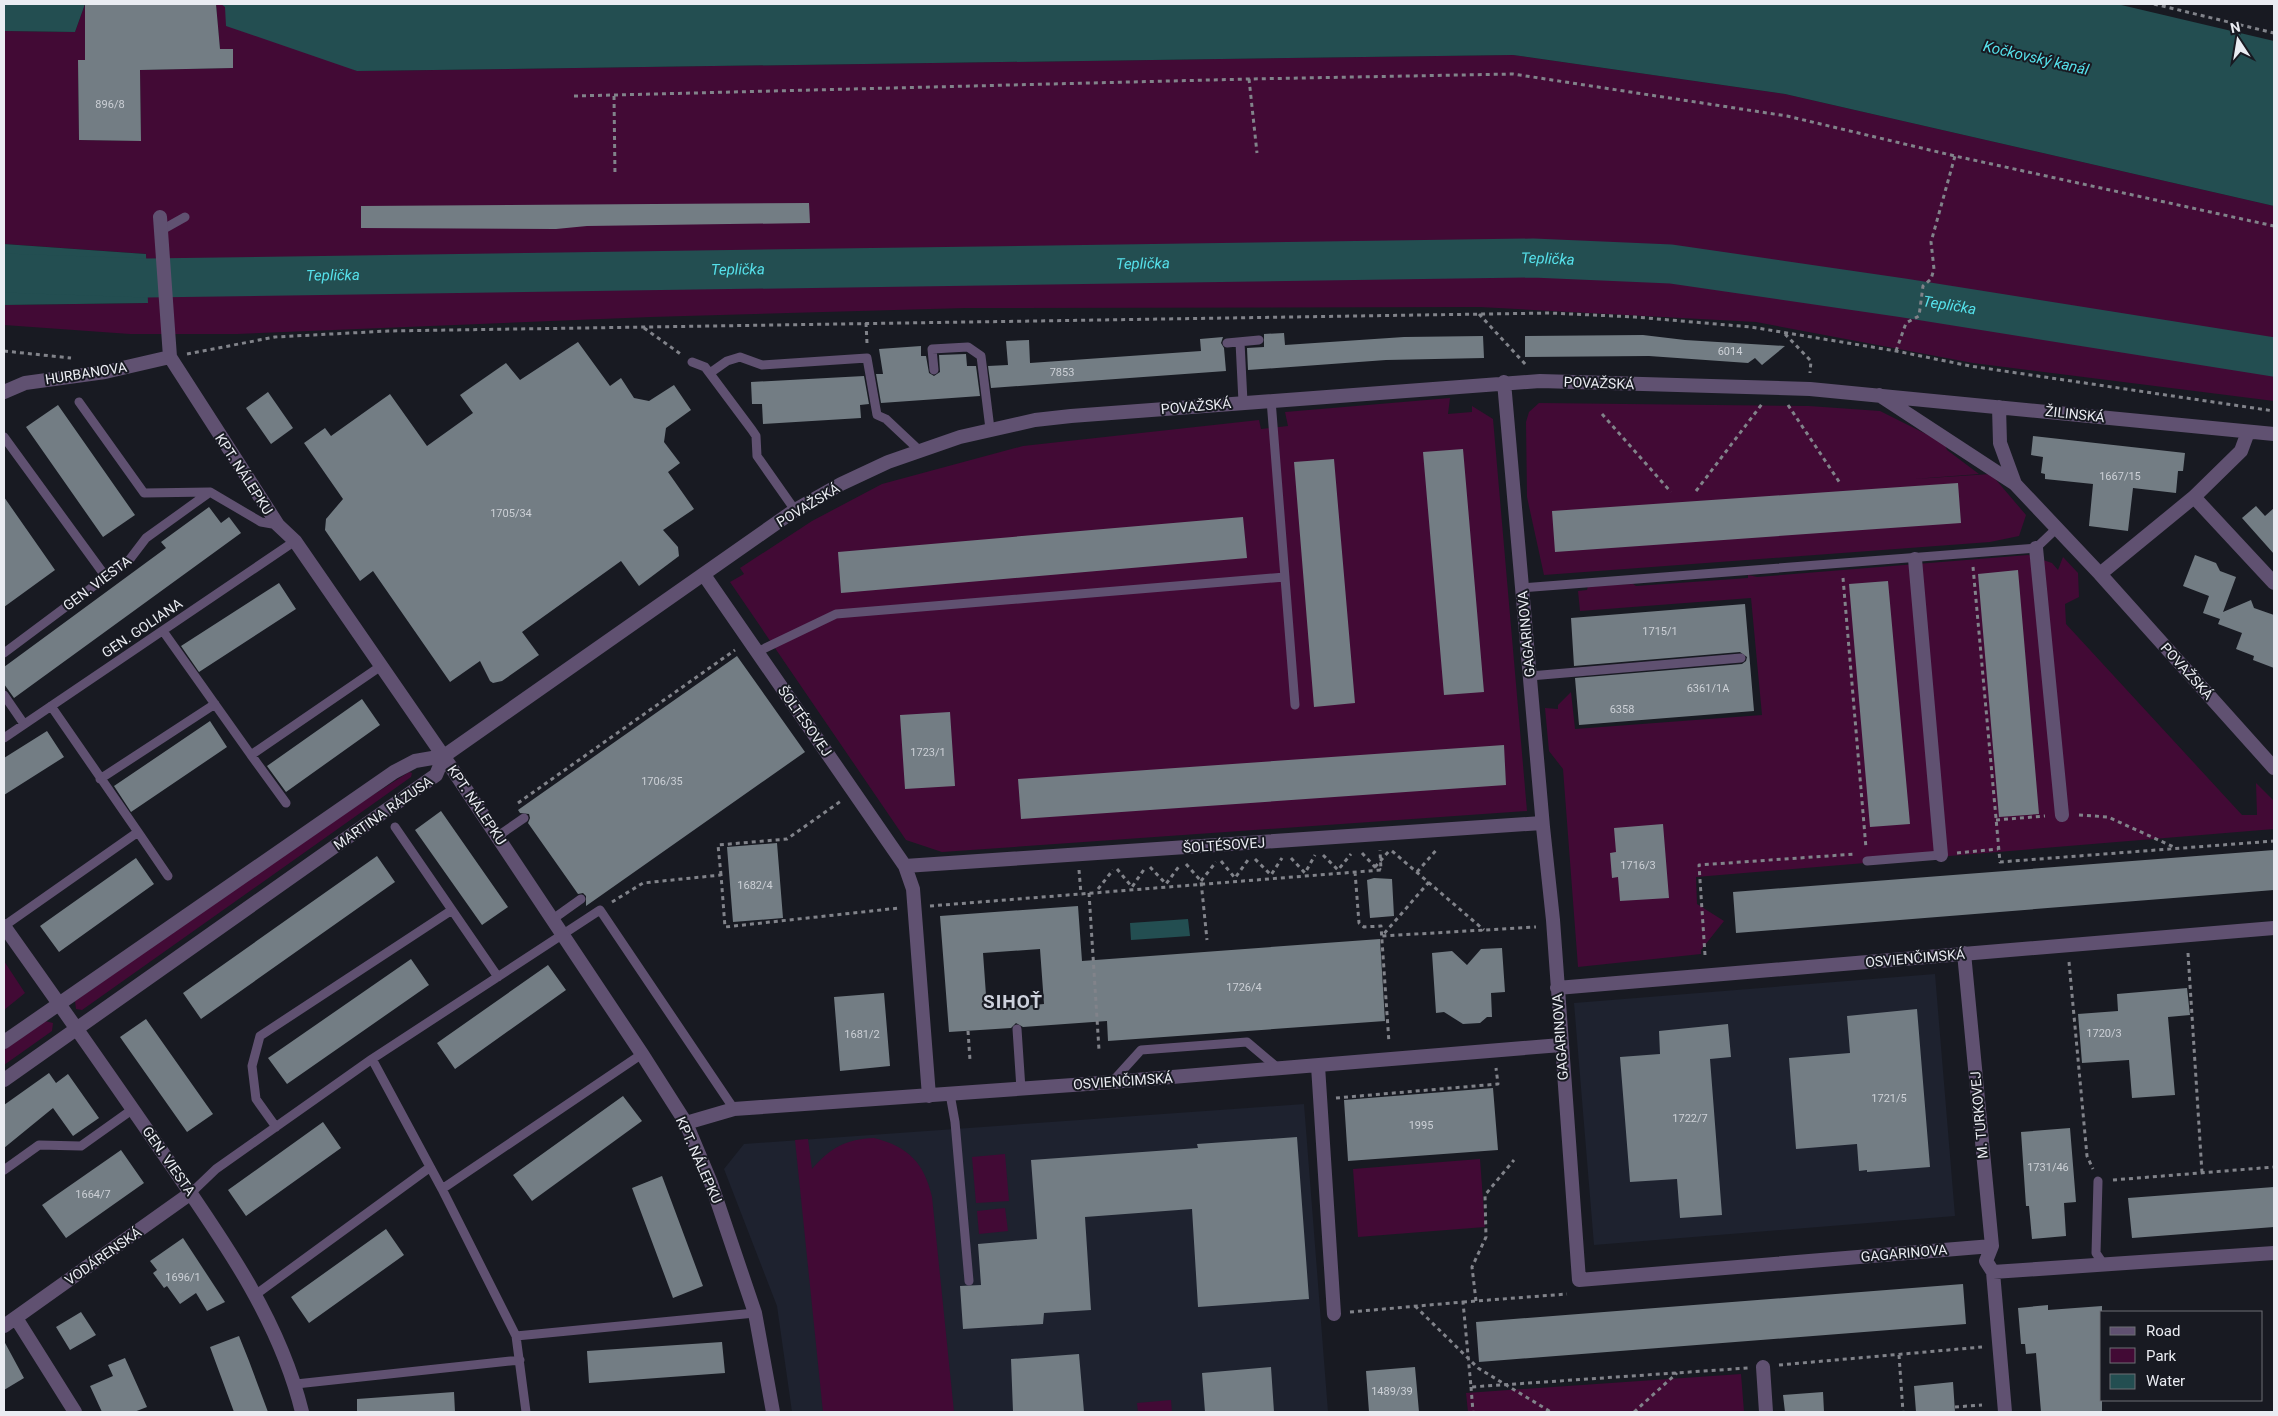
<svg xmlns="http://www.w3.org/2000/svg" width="2278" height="1416" font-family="Roboto,sans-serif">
  <rect width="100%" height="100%" fill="#181a22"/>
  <path fill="#1e222f" d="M1935 974 1955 1216 1594 1245 1574 1003Z
    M1304 1104 1328 1412H792L777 1306 724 1169 744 1144Z"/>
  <path fill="#420a35" d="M85 4V60L78 61 79 140 141 141 140 70 232 68V49H220L216 4H221L357 71 1513 55 1785 94 2274 206V401L1973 363 1756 322 1480 307 966 308 651 317 237 334H130L4 325V305L147 303 146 254 4 244V31L75 32Z
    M1450 398 1448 414 1472 412V406L1493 419 1527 811 942 852 906 840 730 582 744 574 740 568 812 521 882 484 1023 446 1259 420 1261 429 1288 426 1285 412Z
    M1539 403 1809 406 1880 411 1944 443 1947 450 1979 474 1914 479 1991 474 2026 515 2019 536 1990 542 1544 575 1527 497 1526 422 1529 412Z
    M2028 555 2052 563 2058 570 2063 557 2078 573 2079 597 2065 604 2066 624 2242 815H2257L2256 783 2274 801V829L1696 877 1697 904 1724 921 1701 950V954L1578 967 1563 769 1549 751 1545 708 1558 709V705L1571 692 1575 729 1762 715 1751 598 1580 611 1578 591 1587 590 1588 586 1633 584 1636 586 1748 578V575L1757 577Z
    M409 772 412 773 411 777 82 1010 76 1009 75 1001 318 830Z
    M4 961 25 993 4 1010Z
    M45 1021 53 1023 52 1031 4 1065V1050Z
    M874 1138C909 1147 924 1163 932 1197L954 1412H823L795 1140 808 1139 812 1169C830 1148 846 1139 874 1138Z
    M1005 1154 1009 1201 976 1203 972 1157Z
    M1480 1159 1485 1227 1358 1237 1353 1169Z
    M1005 1208 1008 1231 979 1234 977 1211Z
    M1741 1374 1744 1412H1468L1466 1393Z
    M1171 1400 1172 1412H1138L1137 1403Z"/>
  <path fill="#234e51" d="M4 4H85L75 32 4 31Z
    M221 4H2117L2274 41V206L1785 94 1513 55 357 71 226 26 225 7Z
    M4 244 146 254 148 303 4 305Z
    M1188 919 1190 936 1131 940 1130 923Z"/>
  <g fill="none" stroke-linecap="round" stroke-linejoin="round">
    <path stroke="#234e51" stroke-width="39" id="s1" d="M4 273 147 278 1533 258 1671 264 1904 298 2274 357"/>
  </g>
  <path fill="#737d84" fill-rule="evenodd" d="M85 4H216L220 49H233V68L140 70 141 141 79 140 78 60H85Z
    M809 203 810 223 587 226 556 229 361 228V206Z
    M1284 333 1285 345 1404 337 1483 336 1484 358 1386 360 1248 370 1247 348 1264 347V334Z
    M1643 335 1685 340 1785 346 1762 365 1755 358 1748 363 1649 356 1525 357V336Z
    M1223 337 1221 343 1224 348 1226 371 991 388 988 366 1008 365 1006 341 1029 340 1030 363 1201 351 1200 339Z
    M578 342 610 386 621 378 634 398 649 401 674 385 691 410 666 428 664 442 680 463 668 472 694 509 663 530 678 547 679 556 639 586 621 561 522 632 539 655 502 681 493 683 490 681 480 661 450 682 373 571 360 581 325 530 326 519 343 499 304 443 325 428 331 436 390 394 427 446 473 413 460 395 506 363 520 380Z
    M921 346V356H926L929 373 934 376 940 372 939 355 966 354 967 366H976L980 396 881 403 876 374H883L879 349Z
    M864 376 869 404 860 405 861 418 763 424 762 404H752L751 382Z
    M268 392 293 428 271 444 246 408Z
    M58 405 135 515 103 537 26 427Z
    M2033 436 2185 453 2183 471H2178L2176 493 2133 488 2128 531 2089 526 2093 484 2045 479V474L2041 473 2043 457 2031 455Z
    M1463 449 1484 692 1444 695 1423 452Z
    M1334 459 1355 703 1314 707 1294 462Z
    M1958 483 1961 523 1555 552 1552 511Z
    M4 497 55 570 4 607Z
    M2256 506 2265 516 2274 508V554L2242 518Z
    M209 507 221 523 229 517 241 533 14 698 4 684V667L166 548 161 542Z
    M1243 517 1247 558 841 593 838 552Z
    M2195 555 2216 563 2220 571 2236 577 2223 612 2251 600 2254 608 2274 615V668L2253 660 2254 656 2236 649 2242 633 2218 624 2220 619 2203 613 2209 596 2183 586Z
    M2018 570 2039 814 1999 817 1978 574Z
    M1888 581 1910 824 1870 827 1849 584Z
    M279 583 296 609 199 672 181 646Z
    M1745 604 1754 711 1579 725 1575 678 1742 664 1746 661 1747 657 1740 652 1574 666 1571 618Z
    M737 656 805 752 586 906V896L583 893 578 894 528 823 530 818 529 814 520 813 518 810Z
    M362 699 380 725 286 792 267 766Z
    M950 712 955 786 905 789 900 715Z
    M210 721 227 747 131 812 114 786Z
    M47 731 64 757 4 795V758Z
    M1504 745 1506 785 1021 819 1018 779Z
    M441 811 508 907 482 925 415 830Z
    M1663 824 1669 898 1620 901 1618 877 1612 878 1610 853 1616 852 1614 828Z
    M777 843 783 918 733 922 727 847Z
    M2274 850V890L1736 933 1733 892Z
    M377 856 395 882 201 1019 183 993Z
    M136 858 154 884 59 952 40 926Z
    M1374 878 1392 879 1394 916 1370 918 1367 880Z
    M1078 906 1082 961 1380 939 1385 1021 1108 1041 1107 1021 1023 1027 1016 1023 1011 1028 949 1032 940 916ZM1040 949 1044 1004 987 1009 983 953Z
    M1502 948 1505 992 1491 993 1492 1017H1487L1480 1023 1463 1024 1444 1012 1436 1013 1432 953 1452 951 1467 965 1481 949Z
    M411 959 429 985 287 1084 268 1058Z
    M548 965 566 990 455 1069 437 1043Z
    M2187 988 2190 1015 2168 1017 2175 1095 2132 1098 2129 1060 2082 1063 2078 1014 2118 1011 2117 994Z
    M884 993 890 1066 840 1071 834 997Z
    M1917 1009 1930 1167 1867 1172V1170L1859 1171 1857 1144 1796 1149 1789 1058 1850 1053 1847 1016Z
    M146 1019 213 1114 187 1132 120 1037Z
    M1728 1024 1731 1057 1710 1059 1722 1215 1680 1218 1677 1179 1630 1182 1620 1057 1660 1054 1659 1031Z
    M49 1073 56 1083 68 1074 99 1118 73 1136 53 1108 4 1148V1105Z
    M1493 1088 1498 1150 1348 1161 1344 1100Z
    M623 1096 642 1121 532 1201 513 1175Z
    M323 1122 341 1148 246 1216 228 1190Z
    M2070 1128 2076 1202 2064 1203 2066 1236 2032 1239 2029 1206H2026L2021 1132Z
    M1297 1137 1309 1299 1198 1307 1192 1209 1085 1217 1091 1310 1044 1313 1043 1324 963 1329 960 1286 981 1285 978 1244 1037 1239 1031 1160 1198 1148 1197 1144Z
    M121 1150 144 1183 66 1238 42 1205Z
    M662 1176 703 1286 673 1298 632 1188Z
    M2274 1187V1227L2132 1238 2128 1198Z
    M386 1229 404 1255 309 1323 291 1297Z
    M183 1238 225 1302 207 1311 196 1293 180 1304 167 1286 164 1288 153 1273 157 1270 150 1261Z
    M1963 1284 1966 1324 1479 1362 1476 1322Z
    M2048 1305V1310L2102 1306V1412H2041L2036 1353 2026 1354 2025 1344H2021L2018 1308Z
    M81 1312 96 1335 70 1350 56 1327Z
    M239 1336 249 1361 268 1412H234L210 1347Z
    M4 1341 24 1378 4 1390Z
    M722 1342 725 1373 589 1383 587 1351Z
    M1079 1354 1084 1412H1013L1011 1359Z
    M125 1358 147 1407 134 1412H102L90 1386 113 1376 108 1365Z
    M1271 1367 1274 1412H1205L1202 1373Z
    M1415 1367 1419 1412H1369L1366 1371Z
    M1953 1382 1955 1412H1916L1914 1386Z
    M454 1392 455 1412H357V1399Z
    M1823 1392 1824 1412H1785L1783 1395Z"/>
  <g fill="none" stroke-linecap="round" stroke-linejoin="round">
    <path stroke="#81838a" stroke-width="3" stroke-dasharray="4 4" stroke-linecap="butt" d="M2154 4 2274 33
      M1249 79 1257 153
      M574 96 1249 79 1513 74 1787 116 1955 156 2274 226
      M614 96 615 176
      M1479 314 1526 365
      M866 323 867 343
      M644 328 682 355
      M1785 334 1811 361 1810 373
      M4 351 71 358
      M1896 351 1906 323 1919 316 1923 286 1931 279 1934 269 1931 242 1955 156
      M187 354 275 337 388 331 1550 313 1635 317 1751 327 1896 351 1970 366 2274 411
      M1788 405 1840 483
      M1602 414 1671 492
      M1696 491 1762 404
      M1973 567 2000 862 2274 841
      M1843 578 1866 848
      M518 803 735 650
      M2079 815 2108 817 2176 848
      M1996 820 2045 816
      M1392 851 1484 930
      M1362 853 1375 867 1381 870
      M1957 853 1998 849
      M1323 855 1338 870 1351 854
      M1291 858 1305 873 1315 855
      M1255 859 1271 875 1282 858
      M1221 861 1235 878 1248 860
      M1186 864 1201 881 1207 940
      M1150 867 1166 884 1180 865
      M1375 867 1389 851
      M1117 869 1132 887 1145 868
      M1079 870 1081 894
      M1355 872 1359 923 1364 927 1381 926 1389 1043
      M1417 872 1438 848
      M721 875 718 845 787 839 841 801
      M1201 881 1216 862
      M1429 882 1382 936 1536 927
      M1098 889 1113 870
      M1089 893 1099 1050
      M612 902 643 883 721 875 725 927 899 908
      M930 906 1381 870 1380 850
      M2188 953 2202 1173
      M1705 955 1699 865 1856 854
      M2069 962 2087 1156 2093 1169
      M968 1031 970 1060
      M1336 1098 1498 1084 1496 1068
      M2113 1180 2274 1167
      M1476 1301 1472 1267 1486 1237 1485 1195 1514 1160
      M1463 1302 1567 1294
      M1415 1306 1478 1368 1551 1412
      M1350 1312 1463 1302 1471 1387 1748 1368
      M1899 1355 1903 1412
      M1779 1365 1982 1347
      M1471 1387 1473 1412
      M1955 1407 1982 1405
      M1634 1412 1677 1373"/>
    <path stroke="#605171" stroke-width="9" d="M160 231 185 217
      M1240 342 1243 402
      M1227 343 1259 340
      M692 362 705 367 752 430 756 436 757 456 795 510
      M934 370 932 349 968 347 981 356 990 429
      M710 373 727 361 740 357 762 365 867 358 877 415 886 419 919 450
      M1271 400 1295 705
      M79 402 144 493 210 492 261 522 278 525
      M4 437 106 577
      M1522 588 2036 548 2057 528
      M163 631 251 755 381 666
      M757 652 836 614 1285 577
      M4 653 130 559 146 538 210 492
      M1530 676 1741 658
      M4 695 24 724
      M4 738 295 541
      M251 755 286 803
      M100 779 215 704
      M395 827 498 977
      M138 832 168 876
      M498 836 524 818
      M1867 861 1941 855
      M553 919 581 899
      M4 926 138 832 51 706
      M1017 1029 1021 1089
      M372 1059 442 1189 516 1336 526 1412
      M1112 1082 1141 1050 1247 1042 1279 1069
      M950 1094 955 1122 969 1281
      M276 1127 256 1099 252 1066 260 1036 452 910
      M4 1170 39 1145 81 1146 133 1109
      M2098 1181 2096 1253 2104 1265
      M442 1189 642 1054
      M191 1193 216 1169 372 1059 600 910 734 1109
      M255 1295 429 1168
      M516 1336 755 1313
      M296 1384 520 1360"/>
    <path stroke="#605171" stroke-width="14" d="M160 217 170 357 278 525 295 541 455 773 642 1054 686 1123 711 1183 755 1313 773 1412
      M1504 382 1543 827 1553 920 1579 1280 1992 1246
      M4 392 25 383 105 372 170 357
      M1879 395 2015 484 2100 574 2274 768
      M1999 407 2000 443 2015 484
      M2194 497 2274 583
      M2036 548 2062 815
      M1915 559 1941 855
      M2100 574 2194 497 2241 451 2248 432
      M704 575 905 866 913 889 929 1096
      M905 866 1542 823
      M4 926C58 1002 112 1079 165 1156 220 1236 279 1317 302 1412
      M1964 953 1992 1246 1986 1261 1993 1272 2005 1412
      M1557 988 2274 928
      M4 1042 394 772 415 761 444 756 795 510 841 484 888 462 960 437 1035 420 1071 416 1540 381 1810 389 2274 434
      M1318 1066 1334 1314
      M4 1080 436 775 444 756
      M686 1123 734 1109 1087 1084 1561 1045
      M1993 1272 2274 1253
      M16 1318 75 1412
      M4 1326 191 1193
      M1763 1367 1766 1412"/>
  </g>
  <g text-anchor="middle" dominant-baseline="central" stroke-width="4" stroke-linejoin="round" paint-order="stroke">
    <g font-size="11" fill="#ccd0d6">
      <text x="110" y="104">896/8</text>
      <text x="1730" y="351">6014</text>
      <text x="1062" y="372">7853</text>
      <text x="2120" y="476">1667/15</text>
      <text x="511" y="513">1705/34</text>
      <text x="1660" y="631">1715/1</text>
      <text x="1708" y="688">6361/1A</text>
      <text x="1622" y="709">6358</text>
      <text x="928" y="752">1723/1</text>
      <text x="662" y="781">1706/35</text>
      <text x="1638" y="865">1716/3</text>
      <text x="755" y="885">1682/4</text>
      <text x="1244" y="987">1726/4</text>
      <text x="2104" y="1033">1720/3</text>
      <text x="862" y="1034">1681/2</text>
      <text x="1889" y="1098">1721/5</text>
      <text x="1690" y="1118">1722/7</text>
      <text x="1421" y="1125">1995</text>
      <text x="2048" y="1167">1731/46</text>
      <text x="93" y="1194">1664/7</text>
      <text x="183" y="1277">1696/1</text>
      <text x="1392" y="1391">1489/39</text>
    </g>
    <g font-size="14" fill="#eaecf2" stroke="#181a22">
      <text transform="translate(86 373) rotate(-9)">HURBANOVA</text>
      <text transform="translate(1599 383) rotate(2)">POVAŽSKÁ</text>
      <text transform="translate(1196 406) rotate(-5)">POVAŽSKÁ</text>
      <text transform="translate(2075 414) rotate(6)">ŽILINSKÁ</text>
      <text transform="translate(244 474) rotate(57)">KPT. NÁLEPKU</text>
      <text transform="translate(808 505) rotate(-31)">POVAŽSKÁ</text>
      <text transform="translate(97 583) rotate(-37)">GEN. VIESTA</text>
      <text transform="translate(142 628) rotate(-34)">GEN. GOLIANA</text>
      <text transform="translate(1526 634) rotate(-95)">GAGARINOVA</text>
      <text transform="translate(2187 671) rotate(48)">POVAŽSKÁ</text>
      <text transform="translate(805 721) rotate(55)">ŠOLTÉSOVEJ</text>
      <text transform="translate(477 805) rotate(56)">KPT. NÁLEPKU</text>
      <text transform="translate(383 813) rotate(-35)">MARTINA RÁZUSA</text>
      <text transform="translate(1224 845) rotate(-4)">ŠOLTÉSOVEJ</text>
      <text transform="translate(1915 958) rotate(-5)">OSVIENČIMSKÁ</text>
      <text transform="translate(1560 1037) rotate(-94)">GAGARINOVA</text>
      <text transform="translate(1123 1081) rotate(-4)">OSVIENČIMSKÁ</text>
      <text transform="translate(1979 1115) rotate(-95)">M. TURKOVEJ</text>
      <text transform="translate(699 1160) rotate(66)">KPT. NÁLEPKU</text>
      <text transform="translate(169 1161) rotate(55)">GEN. VIESTA</text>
      <text transform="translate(1904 1253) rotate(-5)">GAGARINOVA</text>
      <text transform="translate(103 1256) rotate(-35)">VODÁRENSKÁ</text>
    </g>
    <g font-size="15" font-style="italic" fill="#56e1eb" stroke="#181a22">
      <text transform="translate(2036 58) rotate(13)">Kočkovský kanál</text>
      <text stroke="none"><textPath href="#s1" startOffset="1544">Teplička</textPath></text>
      <text stroke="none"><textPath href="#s1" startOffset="1139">Teplička</textPath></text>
      <text stroke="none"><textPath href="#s1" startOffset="734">Teplička</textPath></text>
      <text stroke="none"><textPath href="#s1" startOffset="329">Teplička</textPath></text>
      <text stroke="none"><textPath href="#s1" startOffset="1949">Teplička</textPath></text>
    </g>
    <g font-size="19" font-weight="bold" letter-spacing="1" fill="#ced2dd" stroke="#181a22">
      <text x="1013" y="1001">SIHOŤ</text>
    </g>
  </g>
  <rect width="2278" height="1416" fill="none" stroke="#eaecf2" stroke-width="10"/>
  <rect x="2100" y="1311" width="162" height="90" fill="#181a22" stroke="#6c6e75"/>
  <rect x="2110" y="1327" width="25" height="8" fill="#605171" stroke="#6c6e75"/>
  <text x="2146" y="1336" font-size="15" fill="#eaecf2">Road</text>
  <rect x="2110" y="1348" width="25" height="15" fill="#420a35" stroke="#6c6e75"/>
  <text x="2146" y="1361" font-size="15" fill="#eaecf2">Park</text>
  <rect x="2110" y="1374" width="25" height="15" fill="#234e51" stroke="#6c6e75"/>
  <text x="2146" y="1386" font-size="15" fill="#eaecf2">Water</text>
  <g transform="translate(2238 40) rotate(348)" stroke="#181a22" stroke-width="4" paint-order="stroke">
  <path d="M0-4L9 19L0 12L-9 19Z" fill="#eaecf2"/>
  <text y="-8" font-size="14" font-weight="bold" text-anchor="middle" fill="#eaecf2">N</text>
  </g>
</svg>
